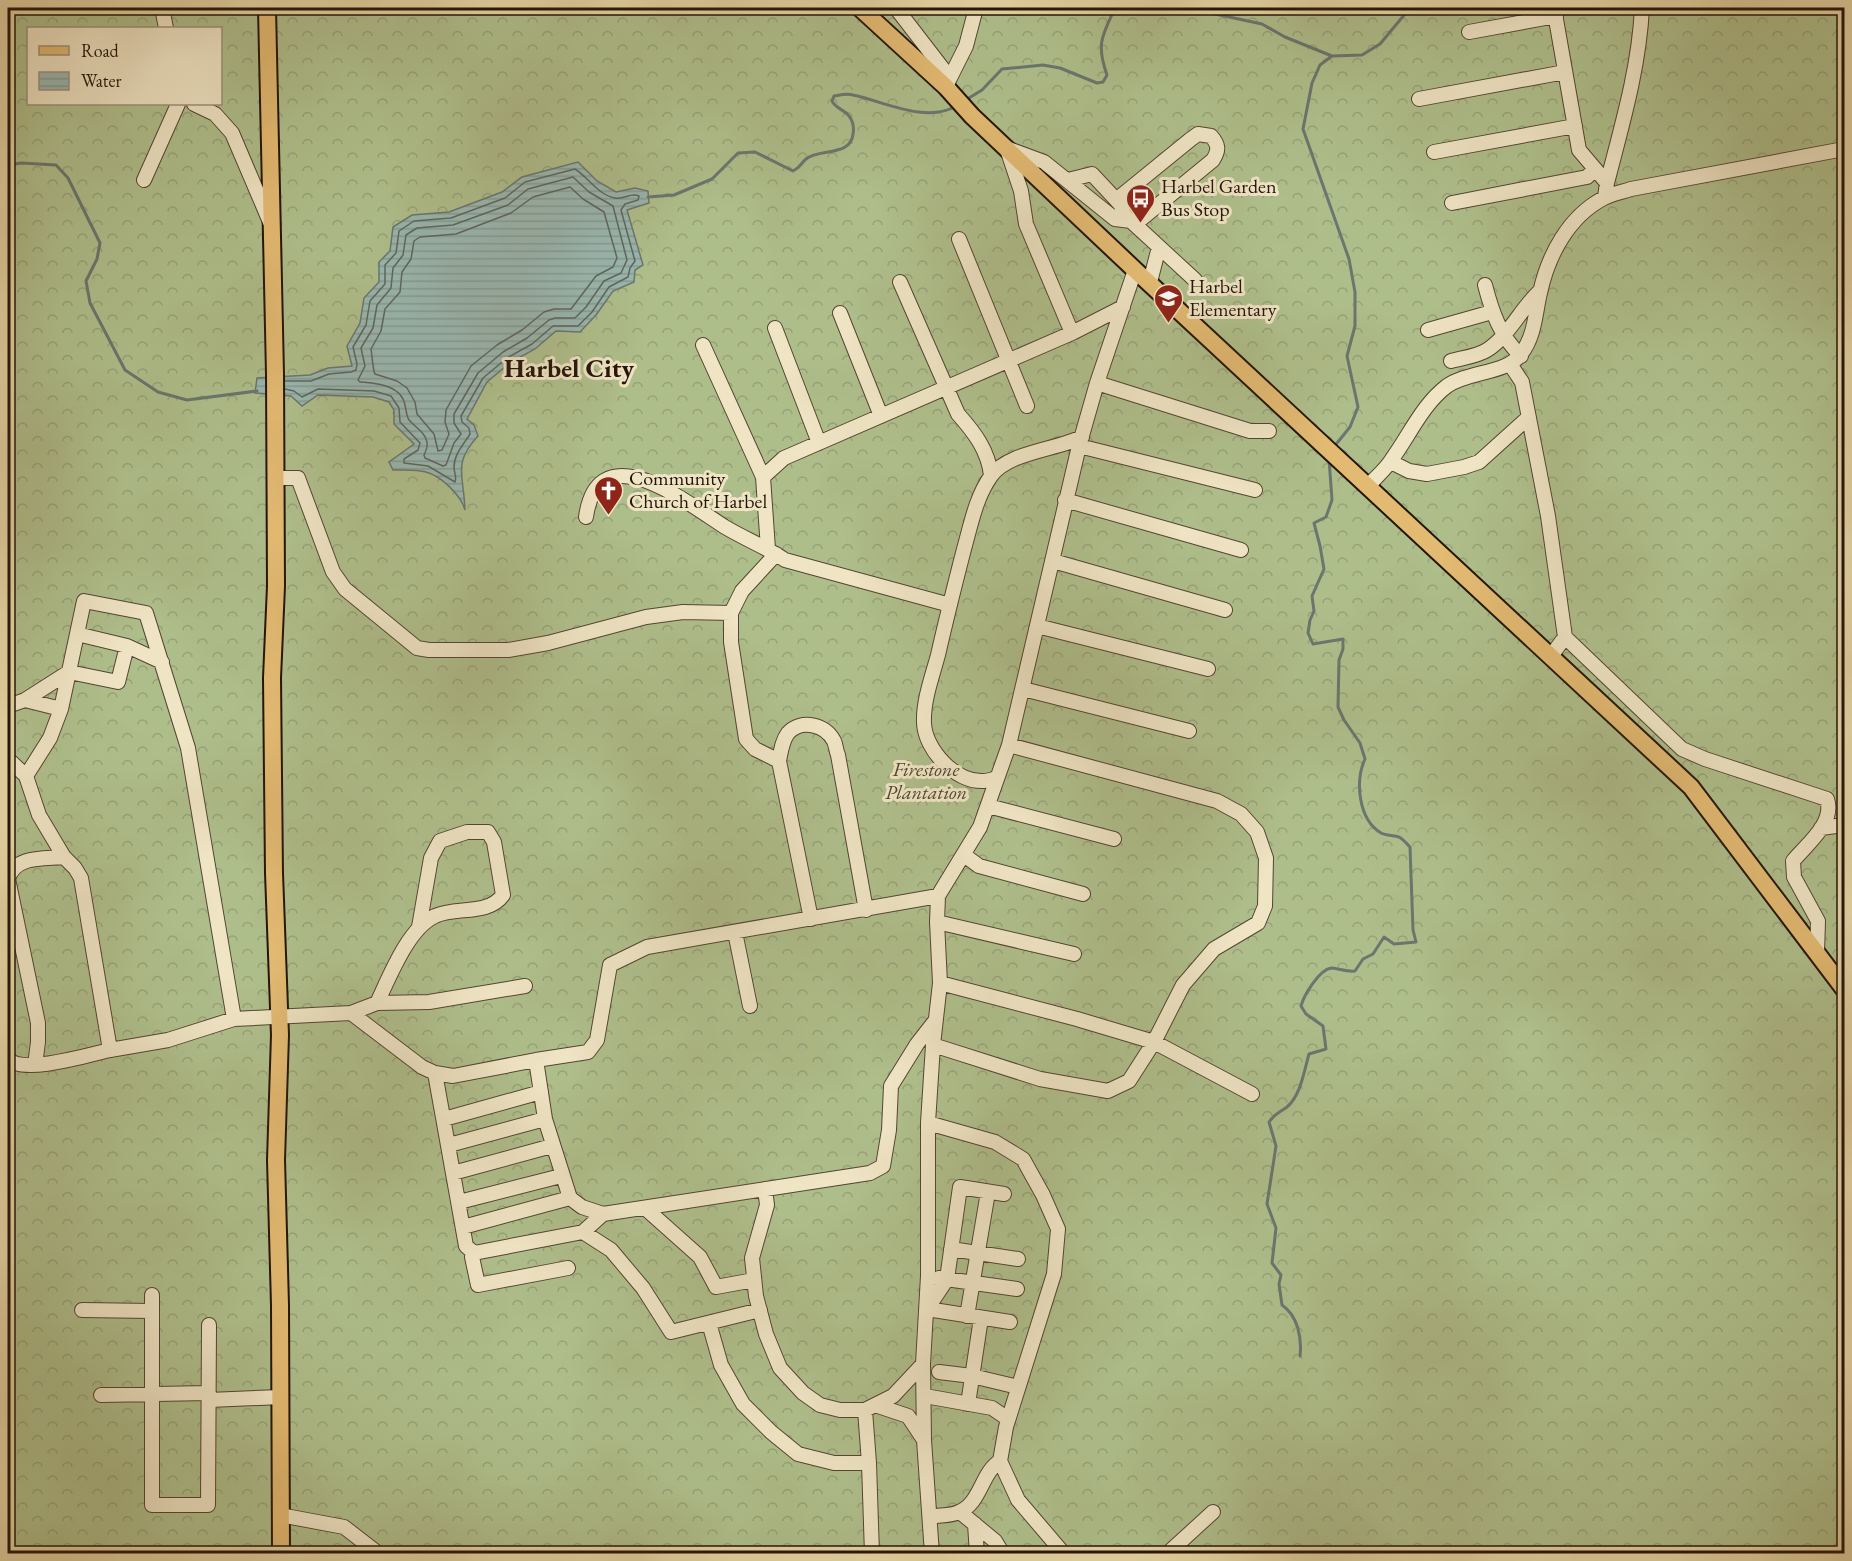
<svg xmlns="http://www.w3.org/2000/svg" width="1852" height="1561" font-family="'EB Garamond',serif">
  <defs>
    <pattern id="forest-crowns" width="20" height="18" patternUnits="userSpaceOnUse" patternTransform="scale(1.5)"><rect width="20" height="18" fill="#aebe8b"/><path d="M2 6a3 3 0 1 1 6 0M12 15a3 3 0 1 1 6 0" fill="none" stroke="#96a277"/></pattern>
    <pattern id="water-rules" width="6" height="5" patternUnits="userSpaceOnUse" patternTransform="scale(1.5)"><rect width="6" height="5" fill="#99b7b0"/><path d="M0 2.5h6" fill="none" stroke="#849c96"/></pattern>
  </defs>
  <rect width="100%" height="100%" fill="#e6d5a5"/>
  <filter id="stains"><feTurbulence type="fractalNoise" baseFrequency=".00333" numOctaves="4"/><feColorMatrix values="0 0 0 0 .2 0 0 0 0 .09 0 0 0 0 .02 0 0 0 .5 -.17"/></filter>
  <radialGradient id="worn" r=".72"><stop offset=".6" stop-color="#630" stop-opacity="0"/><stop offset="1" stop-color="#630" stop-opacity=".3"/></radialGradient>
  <path fill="url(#forest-crowns)" stroke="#696a4a" stroke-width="1.5" fill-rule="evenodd" d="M8 8H1844V1553H8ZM28 28H220V104H28Z"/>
  <path fill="url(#water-rules)" stroke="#6a766e" stroke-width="1.5" d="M578 162 597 181 616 192 635 188 648 191 649 203 627 210 643 265 635 270 634 282 613 291 596 315 580 332 556 331 535 349 511 362 487 382 467 419 474 425 478 436C452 464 464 475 465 510 461 495 441 476 426 472 416 469 403 470 393 470L389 462 414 444 394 424V410L389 402 373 397 318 395 302 406 291 396 255 393 257 378 310 375 328 368 352 366 347 346 360 323 364 298 379 282V262L390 251 393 227 412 215 449 212 502 192 522 177Z"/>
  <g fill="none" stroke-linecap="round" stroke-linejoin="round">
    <path stroke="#5e665d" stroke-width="1.5" d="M573 177 589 192 613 206 627 260 621 273 604 281 586 307 575 318H555L549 320 527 338 503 352 478 373 454 414V423L461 434 454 443 446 465 443 466 425 458 424 455C426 451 428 447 427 442 425 432 415 427 409 420 404 412 408 399 396 391 386 384 372 383 360 382L358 380 365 366 361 348 373 328 377 305 391 288 393 268 403 255 406 235 417 228 453 225 508 205 528 189Z
      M570 187 583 199 604 212 617 258 613 267 596 276 571 309H554L544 312 522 330 497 345 471 366 446 410 445 422 449 434 442 450 438 451 434 434 417 414 415 402 407 388 397 381 375 374C373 371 372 355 371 349L381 331 385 309 400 292 402 272 411 259 414 241 420 237 456 234 511 213 533 197Z
      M285 381H311L329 374 351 372 356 370 357 364 353 347 366 325 370 301 385 284V265L396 253 399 231 414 221 451 218 505 198 525 182 575 169C588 177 598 195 615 198 624 200 631 192 639 196L638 200 625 204 621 210 635 261 630 268 628 277 609 287 592 312 578 326H553L532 344 507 358 483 378 461 416 462 422 469 428 470 434C464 444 454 454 454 467 454 473 457 476 455 482L428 466 404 463V459L418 450 420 443 400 422 399 408 391 396 374 391 318 389 302 397 294 391 285 389"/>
    <path stroke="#6a766e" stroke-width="3" d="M1187 8 1262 24 1285 37 1332 56 1362 55 1380 44 1410 8
      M1332 56 1320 65 1312 83 1303 129 1349 259 1355 292V326L1347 356 1358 407 1350 427 1333 448
      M964 101 982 90 1002 69 1043 65 1060 68 1097 83 1103 82 1107 75C1096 44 1102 36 1115 8
      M8 165 21 163 56 165 68 178 100 243 97 259 86 281 90 303 125 370 158 392 187 400 257 391
      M648 197 674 195 712 179 738 153 755 152 793 171C801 167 800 164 806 159 819 148 851 157 853 134 854 128 853 121 849 116 844 109 836 109 832 101L834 96C840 95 847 93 853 95 883 101 926 124 956 106
      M1300 1356C1302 1338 1298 1316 1282 1305L1279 1284 1281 1275 1272 1263 1276 1228 1267 1204 1276 1146 1269 1122C1276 1112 1279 1113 1287 1107 1301 1095 1304 1071 1309 1054L1326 1049 1323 1026 1306 1014 1301 1006C1304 995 1319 970 1331 968 1337 968 1345 972 1355 971L1363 959 1373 954 1384 937 1394 944 1416 942 1413 930 1410 847C1407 844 1403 839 1399 837 1394 835 1386 836 1381 833 1358 819 1355 781 1365 759L1360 743 1344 720 1338 707 1339 660 1343 649V639L1313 644 1308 633 1310 620 1314 611 1312 596 1324 569 1320 546 1314 523 1326 517 1332 500 1329 459"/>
    <defs>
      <path id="minor" d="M162 8 166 28
        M896 8 950 78 946 87
        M1554 8 1579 150 1607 183 1605 197
        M1469 32 1556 16
        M950 78 966 46 976 8
        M1419 99 1565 72
        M194 104 215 114 232 133 270 222
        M1007 149 1021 191 1026 224 1072 333
        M1009 149 1044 162 1115 219 1131 221 1195 280
        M1434 152 1575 126
        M144 180 178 104
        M1068 180 1092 174 1120 204
        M1607 183C1622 125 1639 68 1642 8
        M1452 203 1587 177 1595 169
        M1131 221C1122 215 1120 207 1121 196L1191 139 1198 134 1211 136C1219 145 1219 150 1213 160L1135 224
        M959 239 1027 406
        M900 282 958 414C974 432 988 450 991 475
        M1150 282 1159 247
        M1485 285C1492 312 1500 336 1521 356
        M840 313 881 416
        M775 328 819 443
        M1428 330 1492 312
        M703 345 763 477 768 549
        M1451 361C1462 358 1478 356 1487 350 1509 336 1521 308 1540 291
        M1510 364 1522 382 1548 516 1565 637 1551 656
        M1097 383 1250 431H1269
        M1079 446 1255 490
        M1391 462 1409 471 1427 474 1464 467 1479 462 1529 417
        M763 477 784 458 1072 333 1123 307
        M276 478H298L333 572 345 589 417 648 429 650H508L548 643 646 617 683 612 731 613
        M1368 486C1376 477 1386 469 1392 459 1410 434 1423 404 1447 386 1468 371 1507 374 1521 354 1535 336 1535 314 1540 293 1548 255 1569 216 1604 198 1612 194 1622 192 1631 189L1844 149
        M1065 500 1241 550
        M586 517C598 431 687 503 725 527 745 539 766 547 785 560L950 605
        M776 554 742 591 731 613V642L746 739 755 749 779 761
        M1053 561 1225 610
        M1037 626 1208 669
        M77 634 127 646 162 662
        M1565 637 1682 749 1705 759 1827 799C1835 823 1807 844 1793 861L1794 877 1818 921 1817 953
        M1023 689 1189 731
        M25 700 69 672 118 682 127 646
        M8 706 25 700 61 709
        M8 759 26 776 39 815 64 857 75 868 81 878 110 1050 168 1040 234 1019 351 1013 422 1067 435 1073 453 1076 536 1060 588 1052 597 1040 610 965 647 947 938 896
        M26 776 50 738 61 709 84 601 146 613 188 748 234 1019
        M997 778C993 779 988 781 984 781 956 783 925 750 924 723 923 701 932 677 938 655 946 620 955 584 964 549 971 524 976 497 991 476 1008 452 1056 450 1082 437
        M988 806 1114 839
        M1821 828 1844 825
        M964 855 979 866 1083 894
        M811 919 779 761C781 751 782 741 788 733 801 719 825 724 834 741 836 745 836 751 838 755L866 910
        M937 922 1074 954
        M735 932 750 1006
        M940 983 1077 1019 1154 1042 1252 1094
        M377 1003C389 978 408 928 435 916 456 906 488 916 503 895L494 842 488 832H467L440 841 431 858 419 927
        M351 1013 377 1003 429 1002 525 986
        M933 1045 1040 1079 1108 1091 1129 1081 1154 1042 1183 985 1214 949 1258 923 1265 906 1266 858 1257 832 1241 814 1217 801 1009 745
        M8 1059C23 1075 88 1055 110 1050
        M536 1060 545 1119 570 1198 582 1207 603 1214 870 1173 883 1166 889 1130 891 1086 917 1044 935 1021
        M35 1065 38 1042V1023L8 879C15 855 44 859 64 857
        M435 1073 466 1246 474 1253 583 1232 603 1214
        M444 1119 541 1092
        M928 1123 995 1142 1023 1159 1043 1195 1058 1229 1054 1274 1006 1427 1000 1461 1018 1500 1064 1554
        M449 1145 545 1119
        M453 1173 552 1146
        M765 1189 767 1205 752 1258 756 1296 766 1334 780 1368 803 1393 820 1405 840 1410H865L893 1396 923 1364
        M1004 1194 960 1187 947 1279 927 1309 1010 1322
        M459 1202 561 1176
        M645 1208 700 1257 716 1287 754 1280
        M463 1227 570 1198
        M583 1232 611 1250 643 1288 671 1332 760 1310
        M951 1249 1018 1259
        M474 1253 472 1257 478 1285 568 1268
        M939 1278 1017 1289
        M152 1295V1505H208L209 1325
        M82 1310 152 1311
        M967 1316 988 1192
        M709 1323 721 1365 743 1404 771 1432 798 1454 834 1463H869
        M939 1372 972 1376 1018 1387
        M101 1395 209 1393
        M925 1396 992 1408 1008 1419
        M209 1400 281 1397
        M968 1404 981 1318
        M875 1405 908 1416 924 1440
        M865 1410 869 1463 872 1554
        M960 1512 995 1541 1003 1554
        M280 1515 344 1527 379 1554
        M931 1517C939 1515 951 1516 959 1512 981 1503 981 1473 1000 1461
        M975 1524 977 1554
        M932 1554 924 1440 923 1364 928 1276V1123L933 1045 940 983 937 922 938 896 980 827 1009 745 1079 446 1097 383 1135 270
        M1167 1554 1213 1512"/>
      <path id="major" d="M267 8 275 374 276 586 272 678 274 873 280 1035 276 1160 280 1305 281 1554
        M860 8 946 87 972 116 1135 270 1691 787 1844 989"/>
    </defs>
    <use href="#minor" stroke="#544531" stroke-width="16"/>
    <use href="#major" stroke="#24150a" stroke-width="20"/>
    <use href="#minor" stroke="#efe4c4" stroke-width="14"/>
    <use href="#major" stroke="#e3ba72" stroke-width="16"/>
  </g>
  <defs>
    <symbol id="bus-pin" viewBox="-11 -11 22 30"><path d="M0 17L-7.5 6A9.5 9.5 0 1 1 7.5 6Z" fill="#8f2418" stroke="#efe4c4"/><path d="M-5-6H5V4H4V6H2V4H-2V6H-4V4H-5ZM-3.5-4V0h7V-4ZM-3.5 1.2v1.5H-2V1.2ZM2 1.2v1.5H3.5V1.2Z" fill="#fff"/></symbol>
    <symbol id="school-pin" viewBox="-11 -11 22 30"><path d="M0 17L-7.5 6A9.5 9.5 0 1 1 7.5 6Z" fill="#8f2418" stroke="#efe4c4"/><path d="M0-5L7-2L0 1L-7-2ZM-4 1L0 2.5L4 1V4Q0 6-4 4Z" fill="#fff"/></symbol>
    <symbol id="church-pin" viewBox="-11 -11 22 30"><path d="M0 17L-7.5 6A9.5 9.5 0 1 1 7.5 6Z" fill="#8f2418" stroke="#efe4c4"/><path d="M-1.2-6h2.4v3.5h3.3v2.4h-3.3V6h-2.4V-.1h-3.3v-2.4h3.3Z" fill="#fff"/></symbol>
  </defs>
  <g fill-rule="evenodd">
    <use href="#bus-pin" x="1124" y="182" width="33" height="45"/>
    <use href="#school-pin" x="1152" y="282" width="33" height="45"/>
    <use href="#church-pin" x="592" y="474" width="33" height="45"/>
  </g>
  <g text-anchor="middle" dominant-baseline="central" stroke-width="6" stroke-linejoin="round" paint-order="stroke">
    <g font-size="20" fill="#24150a" stroke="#efe4c4" text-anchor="start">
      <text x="1161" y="186">Harbel Garden<tspan x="1161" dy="23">Bus Stop</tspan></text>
      <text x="1189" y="286">Harbel<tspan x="1189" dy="23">Elementary</tspan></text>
      <text x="629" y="478">Community<tspan x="629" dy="23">Church of Harbel</tspan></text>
    </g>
    <g font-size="20" font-style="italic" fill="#4d4831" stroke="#efe4c4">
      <text x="926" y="769">Firestone<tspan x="926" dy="23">Plantation</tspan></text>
    </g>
    <g font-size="26" font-weight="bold" fill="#24150a" stroke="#efe4c4">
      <text x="569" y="368">Harbel City</text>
    </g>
  </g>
  <rect width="1852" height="1561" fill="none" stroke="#e6d5a5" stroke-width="30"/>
  <rect x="9" y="9" width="1834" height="1543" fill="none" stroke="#24150a" stroke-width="3"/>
  <rect x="15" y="15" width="1822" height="1531" fill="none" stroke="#24150a" stroke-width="1.5"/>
  <rect x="27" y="27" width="195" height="78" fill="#efe4c4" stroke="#9e917a" stroke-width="1.5"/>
  <rect x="39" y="46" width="30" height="9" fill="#e3ba72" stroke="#9e917a" stroke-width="1.5"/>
  <text x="81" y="57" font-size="18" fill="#24150a">Road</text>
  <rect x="39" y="72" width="30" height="18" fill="url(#water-rules)" stroke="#9e917a" stroke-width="1.5"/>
  <text x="81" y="87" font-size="18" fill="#24150a">Water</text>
  <rect width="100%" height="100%" filter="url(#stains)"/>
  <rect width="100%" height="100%" fill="url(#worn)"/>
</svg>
